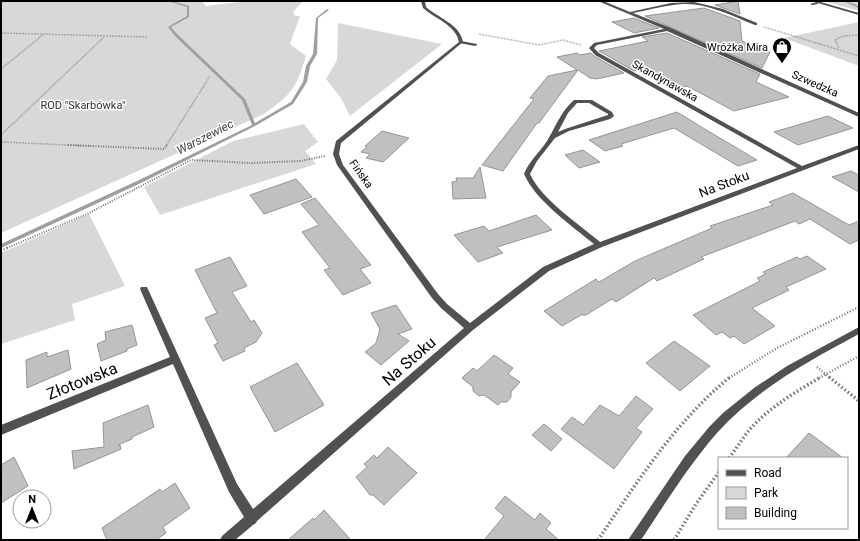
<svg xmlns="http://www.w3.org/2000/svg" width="860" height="541" font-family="Roboto,sans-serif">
  <rect width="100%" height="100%" fill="#fff"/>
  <path fill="#d8d8d8" d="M1 1H202L206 6 247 1H300L302 2 293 12 295 16H300L290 44 306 56C296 89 292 94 264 114L1 233Z
    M824 1H859V11Z
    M859 22V66L784 38Z
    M338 23 442 44 350 116 341 98 326 79 337 60Z
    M304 124 318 142 305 151 316 164 160 215 144 187 233 141Z
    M89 214 125 286 72 304 75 320 1 344V253Z"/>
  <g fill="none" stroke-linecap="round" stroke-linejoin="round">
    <path fill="#9f9f9f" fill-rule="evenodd" d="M168 1H172L189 6V17L171 27 177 34 245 99 255 123 291 102 303 82 306 66 313 54 316 18 327 9 329 10 318 18 317 54 310 66 307 82 293 104 255 126 141 183 1 248V244L137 181 252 125 242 100 175 36 168 27 187 16V7Z
      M843 1H846L859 6V8Z"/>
  </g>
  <path fill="#c0c0c0" stroke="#959595" d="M738 1 740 14 715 5Z
    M704 8 740 21 742 41 770 52 762 68 645 16Z
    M634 18 659 28 634 33 612 22Z
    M667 33 760 74 756 82 789 97 734 111 687 86 679 88 643 68 634 71 599 51 648 41 642 37Z
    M577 53 580 55 591 53 594 56 624 73 597 79 590 78 578 70 539 123H537L503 171 482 165 534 99 530 98 548 76 577 70 557 57Z
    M677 112 708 131 757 160 738 166 674 128 621 144 623 146 605 151 589 140Z
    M828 116 853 128 798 145 774 132Z
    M382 131 409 138 383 162 366 158 370 154 361 152 367 147 365 146Z
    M583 150 600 162 579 168 565 155Z
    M480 167 486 198 453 199 452 182 457 181 456 178H473Z
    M851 171 859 175V192L832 177Z
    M296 179 312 197 264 214 250 195Z
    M793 193 849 225 859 221V240L850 244 810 219 799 224 795 221 701 257 704 259 657 281 654 278 616 302 612 299 586 315H581L562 326 544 311 596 279 599 282 635 261 712 228 710 226 773 205 769 202Z
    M315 198 371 265 360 269 371 283 343 295 324 270 330 268 302 232 319 225 301 204Z
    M536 215 552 230 497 247 503 253 478 262 454 235 484 226 489 231Z
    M807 256 826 269 786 287 789 290 752 308 775 326 744 344 734 336 730 338 722 332 716 335 693 315 760 281 757 278 766 274 763 272 797 257 800 259Z
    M230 257 247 286 232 292 251 322 254 320 262 333 256 342 244 348 245 351 223 361 214 345 218 343 205 318 217 313 195 270Z
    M396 305 412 329 398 334 409 341 381 365 365 352 376 343 380 329 371 313Z
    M132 325 137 345 127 349V351L101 361 97 344 106 340 105 332Z
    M674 341 710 366 680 391 646 363Z
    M68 350 71 369 27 388 26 360 47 352V357Z
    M494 355 513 368 508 374 520 382 511 392V397L507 402H501L498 405 484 395 479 396 473 391V387L462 378 473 368 477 371Z
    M297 363 324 405 275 432 250 387Z
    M636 396 653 409 636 428 642 432 614 469 561 429 572 417 583 425 600 405 619 416Z
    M148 405 154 427 132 437V439L118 445H120L121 449 74 469 72 451 104 447 103 423Z
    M544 424 562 439 551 451 532 435Z
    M809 433 843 458H786Z
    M388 447 417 473 384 505 373 495H370L356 477 367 467 364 464 374 455 377 458Z
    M14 457 28 486 1 503V465Z
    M175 483 190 508 163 527 166 533 156 540H107L102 528 160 489 162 492Z
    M505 496 535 520 540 513 551 523 546 529 559 540H484L504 516 495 508Z
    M324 510 351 540H288L313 518 314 520Z"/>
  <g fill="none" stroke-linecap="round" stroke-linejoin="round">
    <path stroke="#737373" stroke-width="1.5" stroke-dasharray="0.5 1" stroke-linecap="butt" d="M764 27 859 56
      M1 33 147 37
      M479 34 539 45 563 40 581 45
      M839 48 835 40 843 36 859 35
      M1 69 44 34
      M1 135 104 37
      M1 142 91 146
      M166 146 210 76"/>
    <path stroke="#737373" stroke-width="2" stroke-dasharray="1 1.5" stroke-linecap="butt" d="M68 145 164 149 167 145
      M7 248 87 214 191 160 250 163 300 161 325 156"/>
    <path stroke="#737373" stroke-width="2.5" stroke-dasharray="1 2" stroke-linecap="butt" d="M1 251 9 247
      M817 367 830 378
      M729 378 777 348 859 307
      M819 378 859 356"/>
    <path stroke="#737373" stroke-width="3.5" stroke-dasharray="1.5 2.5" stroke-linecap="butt" d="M829 377 859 401
      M729 458C737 448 743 437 751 428 770 407 797 391 821 377
      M598 540C637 482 675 422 730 377
      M674 540 696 504 719 472"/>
    <path fill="#515151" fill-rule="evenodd" d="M817 2 818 4 812 5 810 4Z
      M461 41 477 44V45L475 46 459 43V42Z"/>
    <path fill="#515151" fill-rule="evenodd" d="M421 1H425L426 7C438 18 460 24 463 42L341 143 339 154 343 165 438 294 447 304 470 323 543 267 594 244C572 226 535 200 524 174 529 161 540 152 547 141 555 128 561 111 574 100H592L612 112 614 116 610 119 569 131 555 138 537 161 530 174C541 199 579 224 600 242L797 168 595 55 589 48 594 43 664 29 598 1H603L630 12 671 3 694 2 723 9 757 23V25H755C732 16 708 3 683 4 666 5 649 10 633 13L671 28 859 113V117L667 31 597 45 594 48 599 53 802 166 859 145V149L602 247 549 271 473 330 257 521 256 523 253 525 235 540H220L222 536 244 517 229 492 173 364 1 435V425L170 357 140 289 141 287H147L237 484 253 509 464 328 441 308 432 298 337 165 333 154 336 141 459 42C456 25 434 18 423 8ZM577 103H589L608 114V115L565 129 558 132 568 113Z
      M811 1H817L859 13V15Z
      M859 327V334C808 361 756 390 717 433 688 466 665 504 641 540H628L685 456 710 426 723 413 754 388 787 366Z"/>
  </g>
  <defs>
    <symbol id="shop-pin" viewBox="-11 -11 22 30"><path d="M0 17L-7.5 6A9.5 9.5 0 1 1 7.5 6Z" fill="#000" stroke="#fff"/><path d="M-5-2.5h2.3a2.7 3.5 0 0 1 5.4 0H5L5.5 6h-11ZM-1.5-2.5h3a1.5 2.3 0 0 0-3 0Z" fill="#fff"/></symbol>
  </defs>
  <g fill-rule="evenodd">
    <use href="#shop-pin" x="771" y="36" width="22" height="30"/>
  </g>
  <g text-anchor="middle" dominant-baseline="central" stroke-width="3" stroke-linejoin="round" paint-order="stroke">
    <g font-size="11" fill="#000" stroke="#fff" text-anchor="end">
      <text x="768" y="47">Wróżka Mira</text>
    </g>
    <g font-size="11" fill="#000" stroke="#fff">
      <text transform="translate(665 81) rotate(29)">Skandynawska</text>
      <text transform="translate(815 84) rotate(24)">Szwedzka</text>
      <text transform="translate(361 174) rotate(54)">Fińska</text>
    </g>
    <g font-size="11" fill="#2f2f2f" stroke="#fff">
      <text x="83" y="105">ROD "Skarbówka"</text>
    </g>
    <g font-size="12" font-style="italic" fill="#404040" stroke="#fff">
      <text transform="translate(205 137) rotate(-27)">Warszewiec</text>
    </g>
    <g font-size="13" fill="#000" stroke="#fff">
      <text transform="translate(724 184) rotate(-21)">Na Stoku</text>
    </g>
    <g font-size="16" fill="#000" stroke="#fff">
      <text transform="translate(409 361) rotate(-41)">Na Stoku</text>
      <text transform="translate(82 381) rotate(-22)">Złotowska</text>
    </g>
  </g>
  <rect width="860" height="541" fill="none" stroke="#000000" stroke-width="4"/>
  <rect x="718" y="457" width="130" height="72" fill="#ffffff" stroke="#999999"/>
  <rect x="726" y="470" width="20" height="6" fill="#515151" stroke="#999999"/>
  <text x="754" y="477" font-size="12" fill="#000000">Road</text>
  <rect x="726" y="487" width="20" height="12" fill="#d8d8d8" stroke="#999999"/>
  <text x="754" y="497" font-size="12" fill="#000000">Park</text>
  <rect x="726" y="507" width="20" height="12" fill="#c0c0c0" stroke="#999999"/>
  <text x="754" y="517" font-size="12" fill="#000000">Building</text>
  <g transform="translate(32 509)"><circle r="19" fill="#ffffff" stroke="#999999"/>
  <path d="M0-3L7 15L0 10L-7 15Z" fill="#000000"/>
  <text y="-6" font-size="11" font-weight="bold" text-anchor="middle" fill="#000000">N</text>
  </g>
</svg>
